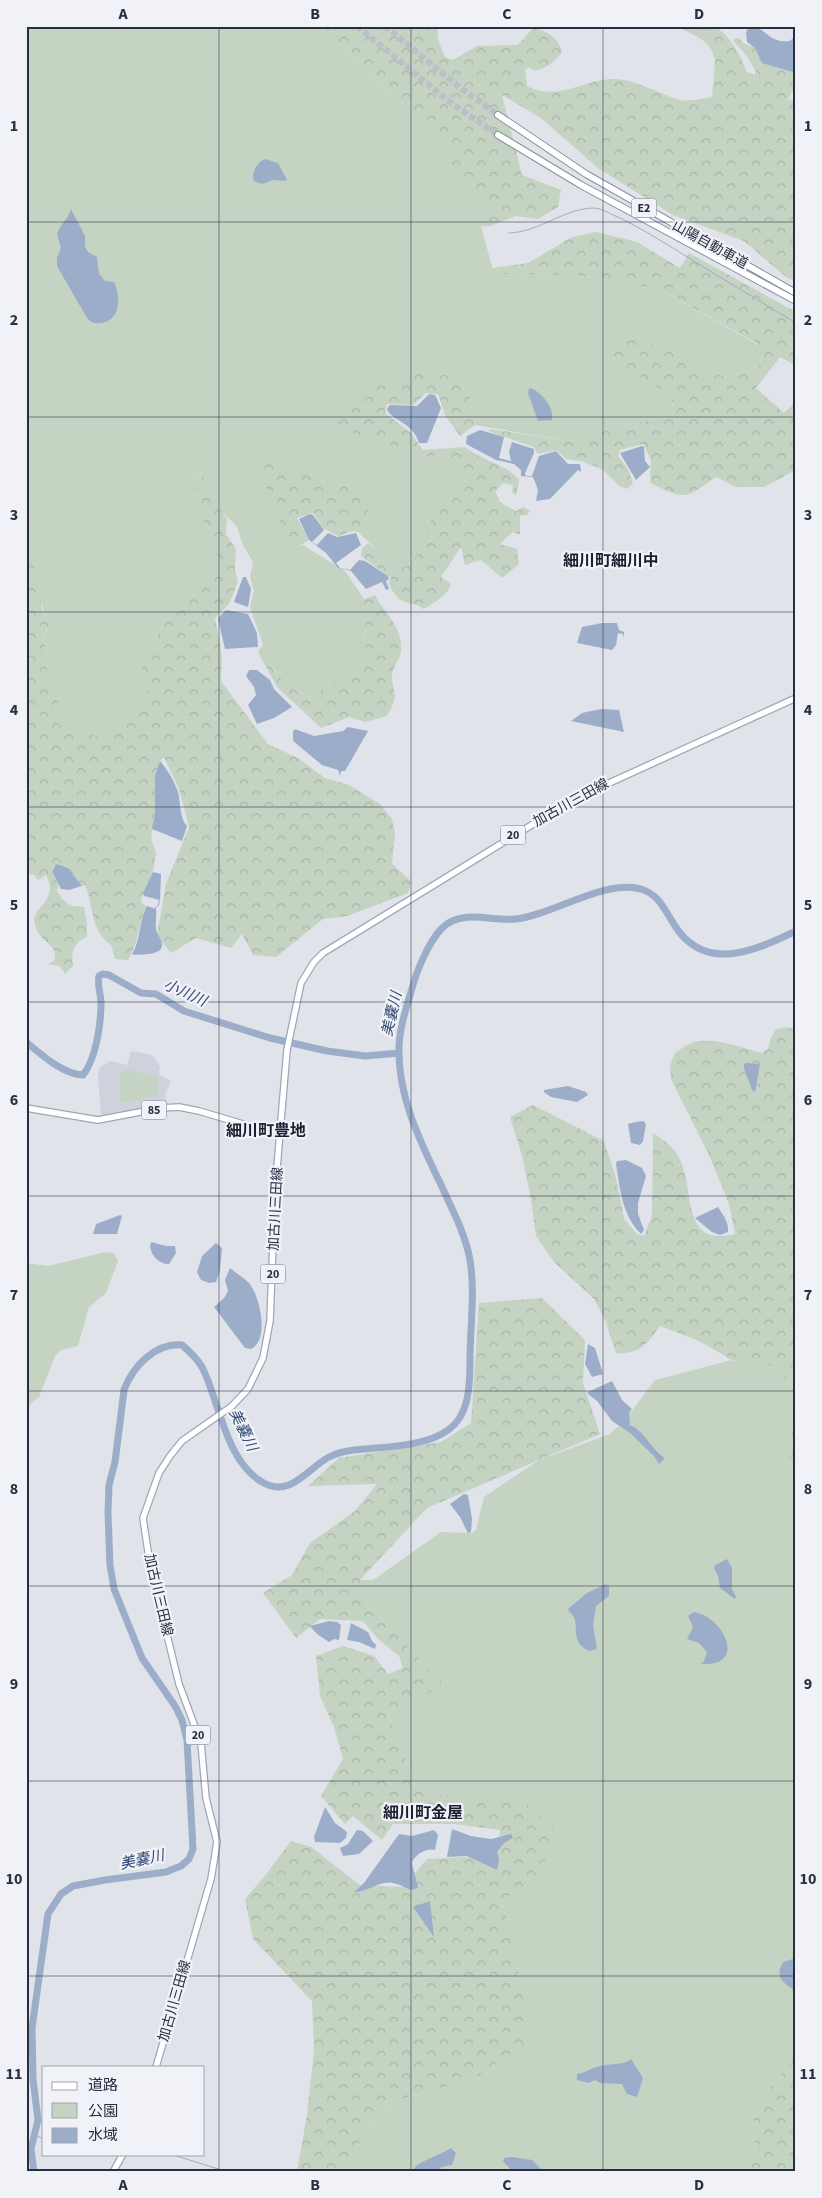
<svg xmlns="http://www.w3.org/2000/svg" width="822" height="2198" font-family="'Source Sans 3','Noto Sans JP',sans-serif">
  <defs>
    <pattern id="forest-crowns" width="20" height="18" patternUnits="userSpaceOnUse" patternTransform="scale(1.25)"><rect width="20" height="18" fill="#c4d3c2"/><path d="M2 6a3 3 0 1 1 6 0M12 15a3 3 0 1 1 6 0" fill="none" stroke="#a8b5a8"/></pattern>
  </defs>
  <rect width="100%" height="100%" fill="#e1e3ea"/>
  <path fill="#cfd2dc" d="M131 1051 148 1054 155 1058 160 1067 159 1074 171 1081 165 1095 168 1104 101 1117 98 1075 100 1067 110 1061 127 1065Z"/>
  <path fill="#c4d3c2" d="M26 26H321L323 32 343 47 388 92 449 141 450 165 485 208 481 226 494 274 578 275 659 289 758 345 761 365 727 378 639 337 595 349 671 396 674 413 567 441 475 425 466 378 423 372 328 424 422 457 445 455 460 462 469 476 459 491 430 513 432 539 406 567 384 557 358 532 326 484 304 465 287 473 293 549 303 545 346 572 364 599 365 662 309 698 281 681 268 659 250 607 254 591 250 577 253 562 243 545 237 527 219 508 200 472 194 476 206 529 220 546 217 571 190 601 162 626 153 643 144 651 140 658 147 691C132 715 115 751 81 730 74 725 65 721 61 713 58 707 60 700 57 694 55 690 50 686 47 683L48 657 43 639 47 631 45 617 29 554 26 550Z
    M126 1069 158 1078V1096L120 1103V1072L125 1073Z
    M105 1252 114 1253 118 1261 106 1293 89 1307 78 1346 61 1350 55 1356 39 1397 26 1407V1263L48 1266Z
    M732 1360 772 1366 794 1388 790 1463 796 1485V2058L753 2106 755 2155 732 2172H346L364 2133 396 2101 475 2078 523 1984 511 1953 509 1920 501 1901 539 1884 525 1802H478L417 1789 387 1711 444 1686 369 1607 360 1580H373L441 1532 472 1533 476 1530 484 1497 539 1460 610 1434 624 1421 655 1380Z"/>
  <path fill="url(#forest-crowns)" d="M321 26H437L438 40 445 57 453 60 477 46 518 45 534 27C549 33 558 37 562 52 554 63 547 68 534 71L529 67 525 70 527 86C557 102 582 80 612 79 635 78 660 95 681 100 690 102 703 98 712 97L715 61C711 37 693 37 678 26 688 26 700 25 710 26 728 29 741 57 747 72L754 75 756 72 746 55 734 42 733 39 739 38 743 43 754 47 758 57 777 67 796 73V91L792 92 788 100 796 99V282L786 277 744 241 673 215 598 168 542 119 502 95 522 175 561 190 558 207 538 219 516 216 490 226H481L485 208 450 165 448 141 388 92 343 47 323 32Z
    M596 232 637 242 680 268 689 253 796 312V366L780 357 756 388 784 413 794 403 796 406V470L764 487H736L716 477C684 500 686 500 650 483L651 460 643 444 620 450 618 456 628 469 633 483 628 489 619 486 602 469 581 461 566 459 556 450 538 454 534 447 488 431 490 429 567 441 674 413 671 396 594 349 639 337 727 378 761 365 758 344 659 289 578 275 493 274 492 268 528 263 572 237Z
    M423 372 466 378 475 425 460 436 445 415 438 394 426 393 413 405 387 404 385 413 410 432 423 450 465 447C480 460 509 465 519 480L516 496 512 492 513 485 503 483 495 491 500 502 516 511 524 507 530 511 527 515 520 516V535L513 532 500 544 517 549 519 564 502 578 481 560 465 565 461 547 441 577 451 584C449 594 432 605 423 609 416 602 409 605 401 600 395 596 392 590 389 584L391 578 361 556 362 548 368 543 383 556 406 567 432 539 430 513 459 491 469 476 460 462 445 455 422 457 328 424 368 386Z
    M276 459 287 473 304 465 326 484 343 475 373 499 359 532 353 531 338 536 323 528 313 513 297 518 309 540 293 550 279 520 259 469Z
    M200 472 219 508 227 518 226 534 236 549 235 570 238 582 229 604 215 618 222 656 221 681 268 744 298 758 325 778 349 785 380 804 392 819 395 834 392 864 411 881 408 893 347 916 323 919 276 957 253 955 242 934 231 948 196 938 171 953 157 935 166 884 189 827 179 789 164 757 160 761 155 781V813L151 838 156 853 153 872 141 899 142 904 147 906C138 923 139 943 128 960L115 959 111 945C90 931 94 906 85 885L82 886 68 868 54 865 52 871 59 885 57 890C63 903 70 907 84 907L87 925V937C73 943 71 951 73 966L65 974 60 966 48 964 55 960 54 950C49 942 37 936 35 925 30 906 60 902 46 875L38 880 35 875 26 873V550L34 565 42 609 48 626 43 639 48 657 47 683C50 686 55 690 57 694 60 700 58 707 61 713 65 721 74 725 81 730 115 751 132 715 147 691L140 658 144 651 153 643 162 626 190 601 217 570 218 544 206 529 194 476Z
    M375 595C384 613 403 627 401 650 401 659 392 667 392 676 393 699 400 693 387 716L365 722 349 717 321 728 277 687 258 652 263 645C274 676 280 682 309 698L365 662 364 599Z
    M789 1027 796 1030V1485L790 1463 794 1388 772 1366 732 1360 699 1341 660 1326C647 1344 639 1355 616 1353L605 1320 594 1299 554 1262 536 1236 531 1200 523 1159 510 1117 533 1105 604 1141 616 1178 624 1219 637 1234 644 1236 652 1216 653 1133C664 1140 674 1147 680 1160 695 1189 680 1248 735 1234L729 1204 709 1155 671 1079 670 1065 675 1053C682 1048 690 1042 700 1041 719 1039 744 1048 762 1053L768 1049 771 1038 776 1029Z
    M542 1298 585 1340 583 1383 600 1434 427 1508 360 1580 369 1607 445 1686 387 1711 417 1789 478 1802H525L553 1828 539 1884 501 1901 517 1942 511 1953 523 1984 524 2045 475 2078 396 2101 364 2133 346 2172H297L307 2115 314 2050 312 2001 253 1939 245 1899 264 1877 291 1841 311 1847 360 1885 403 1887 427 1859 481 1856 498 1845 500 1830 455 1824H393L382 1840 353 1816 345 1824 321 1796 343 1759 334 1727 320 1696 316 1656 343 1646 374 1656 388 1674 403 1668 399 1656 378 1639 363 1621 320 1619 296 1638 263 1593 292 1575 310 1543 355 1511 377 1484 308 1486 339 1458 441 1442 471 1423 479 1303Z
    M796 2058V2172H732L755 2155 753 2106Z"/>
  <path fill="#9cadc9" d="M750 26C766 27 769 44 790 41L796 35V73L762 63 754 47 747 42 746 32Z
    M265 159 278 163 287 180C282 182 280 180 274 180 265 181 266 187 254 181 251 172 257 163 265 159Z
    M71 209 85 236V247L88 252 97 257 99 274 105 281 114 282C121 297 121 319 102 323 95 324 92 323 87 318L57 266V258L61 248 57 234C60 224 68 220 71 209Z
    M529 388C541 390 555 409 552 420L538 421 528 393Z
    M429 394 435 395 441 408 427 443H419C414 423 389 419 387 409L390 405 417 406Z
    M480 430 504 437 499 458 511 461 509 452 512 442 534 449V453L525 473 526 476H532L539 456 556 451 568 464H580L581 472 578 470 550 499 536 501 538 490 533 477 521 476V470L514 464 496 460 466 444 467 436Z
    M642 446 644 447 645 461 650 467 636 480 620 453Z
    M310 514 313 515 324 530 312 542 317 545 328 533 337 537 356 533 361 545 336 563 340 568 350 570 359 560 365 561 388 576 389 579 386 581 389 589 386 590 382 582 366 589 351 571 338 568 326 553 309 540 299 519Z
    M243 577H246L251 589 248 607 234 602Z
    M226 610 248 614 257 633 258 647 225 649 218 618Z
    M602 623H617L619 630 624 632V638L623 634 618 633 616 645 612 650 577 643 582 627Z
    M249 670H257L270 680 274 689 292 707 274 718 257 724 248 705 256 695 254 687 246 676Z
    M601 709 619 710 624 732 571 721 582 713Z
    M348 727 368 731 345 771H341L340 776 338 770 322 765 293 741V731L295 729 314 736 343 731Z
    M160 761C168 770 174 781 178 792 181 803 179 818 187 826L182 841 152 829 155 813V776Z
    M56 864 68 868 82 886 69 890 61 889 52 871Z
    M153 872 161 874 160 900 144 896 143 893Z
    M147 906 156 909C157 916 155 922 156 929 157 935 162 939 162 944 163 956 142 954 135 955L132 954C140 943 139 921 147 906Z
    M747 1063 760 1064 755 1092 752 1090 744 1068V1064Z
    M568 1086 586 1092 588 1095 577 1102 551 1097 544 1092V1090Z
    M636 1122 643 1121 646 1124 643 1141 640 1145 631 1143 628 1124Z
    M626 1160 642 1168 646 1176 638 1203V1214L644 1230 641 1234C622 1215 620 1189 616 1164L617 1161Z
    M718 1207C723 1215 729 1222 728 1232L720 1235 712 1232 695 1218Z
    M120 1215 122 1216 117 1234H93L96 1224Z
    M151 1242 166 1246H175L176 1253 169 1264C159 1264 151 1256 150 1246Z
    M216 1243 222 1248 220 1271 216 1282 209 1283 201 1280 197 1272 202 1256Z
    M230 1268C236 1273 244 1278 249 1283 260 1296 270 1340 251 1349L245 1348 214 1307 224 1298 228 1291 225 1280Z
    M588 1344 595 1348 603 1374 592 1377 585 1364Z
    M612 1381 622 1400 632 1409 629 1413 630 1425C646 1432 651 1450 665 1458L659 1464 654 1456 630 1433 612 1421 597 1401 588 1394V1392Z
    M464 1494 468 1495 472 1519 471 1532 468 1533 460 1517 450 1504Z
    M727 1559 732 1568V1589L736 1597 735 1599 720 1588 718 1576 714 1568 715 1565Z
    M606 1584 609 1587V1596L596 1606 593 1625 597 1649 589 1651C573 1643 577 1633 575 1620 574 1616 570 1613 568 1609L587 1593Z
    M694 1612C723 1616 749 1667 701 1664L704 1661 707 1652 699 1643 687 1639 693 1627 688 1616Z
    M329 1621 337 1622 341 1625 339 1640 334 1639 329 1642 317 1634 310 1626Z
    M351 1623 368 1632 372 1641 376 1645 375 1649 359 1642 347 1640Z
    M325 1807 335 1823 347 1832 346 1838 340 1843 315 1842 314 1837Z
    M452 1829 471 1836 491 1839 511 1834 513 1838 504 1843 497 1852 499 1860 497 1870 467 1856 447 1857Z
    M357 1830 363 1831 373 1841 359 1854 343 1856 340 1848 348 1844Z
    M434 1830 438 1835 435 1850C427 1848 415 1854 412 1863L418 1888 412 1890C405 1888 400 1884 393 1883 378 1880 368 1893 354 1892L364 1883 399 1834 412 1836Z
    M430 1901 434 1937 413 1907Z
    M796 1958V1990H794C784 1983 774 1978 783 1962Z
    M631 2059 643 2078 637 2097 627 2094 622 2084 600 2083 595 2080 589 2083 577 2080V2074C586 2073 591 2068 600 2066 610 2063 623 2066 631 2059Z
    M451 2148 456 2153 452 2165 441 2167 439 2172H411C422 2158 438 2157 451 2148Z
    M512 2157 532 2160 544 2172H513L503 2161 504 2158Z"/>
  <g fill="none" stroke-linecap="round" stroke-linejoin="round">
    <path stroke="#9cadc9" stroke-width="1" d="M509 233C540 232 564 208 595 208 603 209 612 215 620 218 654 235 685 256 718 276 744 292 770 307 796 323
      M155 909 159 904V899
      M35 2135 44 2139
      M170 2154 228 2172"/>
    <path stroke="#9cadc9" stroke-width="7" d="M26 1042C41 1054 62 1074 83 1075 96 1059 101 1024 101 1003 101 994 97 986 99 976L103 974 109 975 141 993 156 994 184 1011 270 1038 327 1051 365 1056 399 1053
      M34 2172 31 2149 38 2120 33 2079 32 2028 48 1914 61 1894 73 1886 105 1880 166 1872 181 1866 189 1859 193 1849 187 1740 182 1720 175 1706 142 1658 114 1589 110 1565 108 1513 109 1485 115 1462 124 1390C133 1366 155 1343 182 1345 190 1352 199 1360 203 1369 220 1404 226 1461 262 1482 290 1499 308 1468 329 1457 337 1453 346 1451 354 1450 382 1447 426 1447 448 1430 470 1415 470 1383 470 1359 470 1325 476 1289 469 1255 464 1232 453 1211 443 1189 422 1145 398 1099 399 1049 399 1030 406 1009 411 992 416 972 428 943 442 928 462 908 492 922 516 919 553 915 604 879 641 889 660 895 665 911 675 926 706 974 756 950 796 931"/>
    <path stroke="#bcbfc8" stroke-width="6" stroke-dasharray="6 3" stroke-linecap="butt" d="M357 26 451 103 498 135
      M385 26 458 86 498 115"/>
    <defs>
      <path id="primary" d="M26 1108 98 1120 161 1108 179 1107 199 1111 253 1127 281 1131
        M156 2067 211 1879 217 1842 206 1798 201 1743 179 1684 150 1565 143 1518 159 1473 170 1456 182 1441 232 1406 248 1389 263 1358 270 1321 275 1191 287 1050 301 983 314 962 323 953 574 799 796 698
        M113 2172 123 2154"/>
      <path id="motorway" d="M498 115 586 174 796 293
        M498 135 581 185 796 301"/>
    </defs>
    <use href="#primary" stroke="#a0a6b5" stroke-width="8"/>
    <use href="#motorway" stroke="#888fa0" stroke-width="8"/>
    <use href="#primary" stroke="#fff" stroke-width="5.5"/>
    <use href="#motorway" stroke="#fff" stroke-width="6"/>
  </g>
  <path fill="none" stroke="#292f41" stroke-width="1" stroke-opacity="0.55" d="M219 26V2172M411 26V2172M603 26V2172M26 222H796M26 417H796M26 612H796M26 807H796M26 1002H796M26 1196H796M26 1391H796M26 1586H796M26 1781H796M26 1976H796"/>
  <g text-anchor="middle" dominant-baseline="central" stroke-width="4.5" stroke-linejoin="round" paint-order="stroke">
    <g fill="#f0f2f7" stroke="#656a78" stroke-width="1">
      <rect x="631.5" y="198.5" width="25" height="19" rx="4"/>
      <rect x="500.5" y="825.5" width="25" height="19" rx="4"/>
      <rect x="141.5" y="1100.5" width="25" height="19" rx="4"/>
      <rect x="260.5" y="1264.5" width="25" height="19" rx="4"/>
      <rect x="185.5" y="1725.5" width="25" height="19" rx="4"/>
    </g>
    <g font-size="12" font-weight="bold" fill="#292f41">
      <text x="644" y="208">E2</text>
      <text x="513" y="835">20</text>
      <text x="154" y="1110">85</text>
      <text x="273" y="1274">20</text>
      <text x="198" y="1735">20</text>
    </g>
    <g font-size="14" fill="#292f41" stroke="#f0f2f7">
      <text transform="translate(710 245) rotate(29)">山陽自動車道</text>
      <text transform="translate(571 803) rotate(-29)">加古川三田線</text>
      <text transform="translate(276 1209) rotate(-87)">加古川三田線</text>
      <text transform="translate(158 1595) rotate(77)">加古川三田線</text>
      <text transform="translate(175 2001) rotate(-74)">加古川三田線</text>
    </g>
    <g font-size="15" font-style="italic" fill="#334975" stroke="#f0f2f7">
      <text transform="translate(185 993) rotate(24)">小川川</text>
      <text transform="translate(392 1014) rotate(-77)">美嚢川</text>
      <text transform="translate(243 1430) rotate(64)">美嚢川</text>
      <text transform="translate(142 1860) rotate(-12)">美嚢川</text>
    </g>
    <g font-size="16" font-weight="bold" fill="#1b2032" stroke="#f0f2f7">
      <text x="611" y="561">細川町細川中</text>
      <text x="266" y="1131">細川町豊地</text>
      <text x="423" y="1813">細川町金屋</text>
    </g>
  </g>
  <rect width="822" height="2198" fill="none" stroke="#f0f2f7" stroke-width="55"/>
  <rect x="42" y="2066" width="162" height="90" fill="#f0f2f7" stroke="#a0a4ae"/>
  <rect x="52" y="2082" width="25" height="8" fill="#ffffff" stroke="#a0a4ae"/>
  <text x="88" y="2090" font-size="15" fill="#292f41">道路</text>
  <rect x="52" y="2103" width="25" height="15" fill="#c4d3c2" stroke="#a0a4ae"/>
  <text x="88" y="2116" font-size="15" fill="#292f41">公園</text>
  <rect x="52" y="2128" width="25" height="15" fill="#9cadc9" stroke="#a0a4ae"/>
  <text x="88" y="2140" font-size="15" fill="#292f41">水域</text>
  <rect x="28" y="28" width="766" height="2142" fill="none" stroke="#292f41" stroke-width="2"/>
  <g font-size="16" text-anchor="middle" font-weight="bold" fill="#292f41">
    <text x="123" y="19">A</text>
    <text x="315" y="19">B</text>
    <text x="507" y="19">C</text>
    <text x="699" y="19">D</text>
    <text x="14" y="131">1</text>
    <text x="808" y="131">1</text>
    <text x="14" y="325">2</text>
    <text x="808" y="325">2</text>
    <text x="14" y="520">3</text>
    <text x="808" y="520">3</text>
    <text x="14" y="715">4</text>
    <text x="808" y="715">4</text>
    <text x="14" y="910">5</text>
    <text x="808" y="910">5</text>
    <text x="14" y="1105">6</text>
    <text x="808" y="1105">6</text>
    <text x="14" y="1300">7</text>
    <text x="808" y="1300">7</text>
    <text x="14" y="1494">8</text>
    <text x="808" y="1494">8</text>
    <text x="14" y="1689">9</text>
    <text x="808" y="1689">9</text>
    <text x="14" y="1884">10</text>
    <text x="808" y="1884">10</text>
    <text x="14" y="2079">11</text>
    <text x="808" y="2079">11</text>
    <text x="123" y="2190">A</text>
    <text x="315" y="2190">B</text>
    <text x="507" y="2190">C</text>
    <text x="699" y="2190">D</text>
  </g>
</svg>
